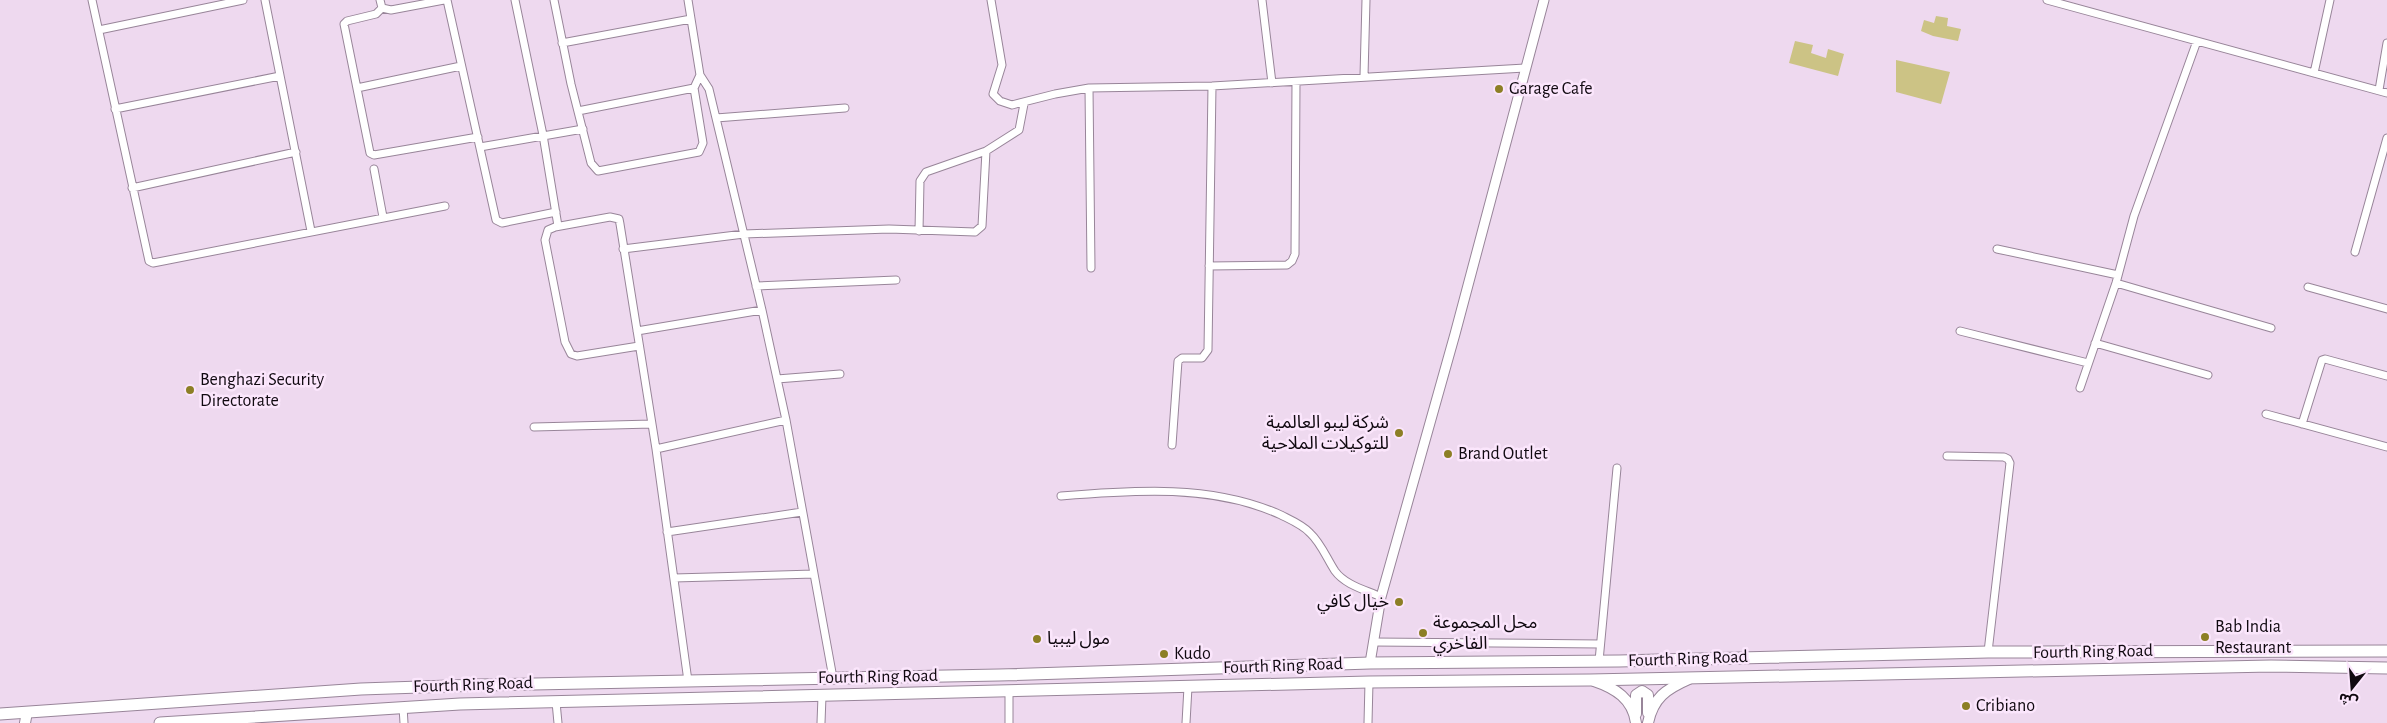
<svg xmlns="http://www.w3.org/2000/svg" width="2387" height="723" font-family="'Alegreya Sans','Noto Sans Arabic',sans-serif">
  <rect width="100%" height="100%" fill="#eed9ef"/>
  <path fill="#ccc385" d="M1936 16 1948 18 1947 26 1961 29 1958 41 1933 36 1921 31 1924 20 1934 23Z
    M1795 41 1813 45 1811 53 1826 58 1828 49 1844 54 1838 76 1789 63Z
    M1896 60 1950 72 1941 104 1896 92Z"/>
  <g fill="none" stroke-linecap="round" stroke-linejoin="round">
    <defs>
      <path id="minor" d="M92 0 149 261 153 263 445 206
        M265 0 311 231
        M380 0 382 8
        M447 0 496 220 502 223 556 212
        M515 0 543 135 558 226
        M554 0 571 84 591 163 598 171 699 152 703 143 694 88 700 75
        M688 0 700 75 709 89 762 310 786 420 833 678
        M991 0 1002 65 993 94 1000 101 1012 105 1055 94 1089 88 1212 86 1525 68
        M1262 0 1272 83
        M2047 0 2387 93
        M382 8 376 14 347 21 344 24 370 153 374 155 478 137
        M382 8 391 10 444 0
        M99 30 243 0
        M562 43 691 19
        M2314 73 2330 0
        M1364 76 1366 0
        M357 88 461 66
        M1089 88 1091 268
        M2379 90 2387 43
        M115 109 280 76
        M578 111 694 88
        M716 118 845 108
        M480 147 583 129
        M374 169 383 217
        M132 188 296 152
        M919 231 920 181 926 172 986 151
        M623 249 744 234 889 229 975 232 982 226 986 151 1019 130 1024 104
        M1997 249 2118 275
        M2355 252 2387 138
        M1209 266 1287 265 1292 261 1295 254 1296 82
        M2116 283 2271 328
        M756 286 896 280
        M2308 287 2387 309
        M637 331 762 310
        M1960 331 2088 363
        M2095 343 2208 375
        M639 346 577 356 571 354 565 342 545 240 548 230 555 227 610 217 619 219 620 224 656 449 688 681
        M777 379 840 374
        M2080 388 2116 283 2134 216 2197 41
        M2266 414 2387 447
        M2302 424 2322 360 2325 359 2387 376
        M534 427 652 424
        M1172 445 1178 361 1182 358H1202L1208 350 1212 86
        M656 449 786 420
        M1947 456 2004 457 2008 459 2010 463 1988 652
        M1061 496C1134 490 1213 484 1281 515 1291 520 1303 525 1310 533 1321 543 1327 559 1335 571 1345 585 1366 590 1381 597
        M667 532 802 512
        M674 578 814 574
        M1373 642 1600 644
        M1599 661 1617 468
        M556 702 558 723
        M403 707 404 723
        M821 723 822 696
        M1009 723V690
        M1186 723 1188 687
        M1368 723 1369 682"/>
      <path id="tertiary" d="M1370 663 1381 597 1455 334 1544 0"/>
      <path id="secondary" d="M1594 681C1615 688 1633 699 1636 723
        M1636 714V695L1642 691 1648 695V713
        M25 723 27 712
        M1648 723C1653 698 1666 689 1689 679"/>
      <path id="primary" d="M0 714 361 689 479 685 999 675 1370 663 1619 661 1988 652 2387 651
        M160 723 460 704 1369 682 1590 680 2271 666 2387 668"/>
    </defs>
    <use href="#minor" stroke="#988599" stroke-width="9"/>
    <use href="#tertiary" stroke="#988599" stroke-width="11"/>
    <use href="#secondary" stroke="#988599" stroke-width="12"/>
    <use href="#primary" stroke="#988599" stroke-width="13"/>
    <use href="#minor" stroke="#fff" stroke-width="7"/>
    <use href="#tertiary" stroke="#fff" stroke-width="9"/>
    <use href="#secondary" stroke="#fff" stroke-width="10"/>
    <use href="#primary" stroke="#fff" stroke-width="11"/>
  </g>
  <g fill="#8c7f25" stroke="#fbe6fc" stroke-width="2">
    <circle cx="1499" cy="89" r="5"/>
    <circle cx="190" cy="390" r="5"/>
    <circle cx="1399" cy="433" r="5"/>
    <circle cx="1448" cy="454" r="5"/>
    <circle cx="1399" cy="602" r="5"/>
    <circle cx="1423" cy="633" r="5"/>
    <circle cx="2205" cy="637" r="5"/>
    <circle cx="1037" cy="639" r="5"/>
    <circle cx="1164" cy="654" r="5"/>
    <circle cx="1966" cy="706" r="5"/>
  </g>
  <g text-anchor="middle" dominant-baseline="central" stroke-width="5" stroke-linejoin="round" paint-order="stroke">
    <g font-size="18" fill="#100910" stroke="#fbe6fc" text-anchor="start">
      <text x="1509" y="89">Garage Cafe</text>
      <text x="200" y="380">Benghazi Security<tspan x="200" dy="21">Directorate</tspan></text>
      <text x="1389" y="423" text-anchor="end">شركة ليبو العالمية<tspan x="1389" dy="21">للتوكيلات الملاحية</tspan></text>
      <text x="1458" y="454">Brand Outlet</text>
      <text x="1389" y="602" text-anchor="end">خيال كافي</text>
      <text x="1433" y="623">محل المجموعة<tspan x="1433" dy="21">الفاخري</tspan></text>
      <text x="2215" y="627">Bab India<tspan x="2215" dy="21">Restaurant</tspan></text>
      <text x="1047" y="639">مول ليبيا</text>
      <text x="1174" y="654">Kudo</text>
      <text x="1976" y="706">Cribiano</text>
    </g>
    <g font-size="18" fill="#100910" stroke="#fbe6fc">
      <text transform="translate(2093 652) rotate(-1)">Fourth Ring Road</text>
      <text transform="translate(1688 659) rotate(-2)">Fourth Ring Road</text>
      <text transform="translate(1283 666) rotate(-2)">Fourth Ring Road</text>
      <text transform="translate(878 677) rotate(-1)">Fourth Ring Road</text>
      <text transform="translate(473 685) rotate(-2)">Fourth Ring Road</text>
    </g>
  </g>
  <g transform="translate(2352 688) rotate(197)" stroke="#fbe6fc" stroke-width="4" paint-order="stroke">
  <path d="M0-4L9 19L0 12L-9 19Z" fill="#100910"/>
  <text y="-8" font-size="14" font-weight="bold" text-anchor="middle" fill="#100910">ش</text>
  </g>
</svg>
